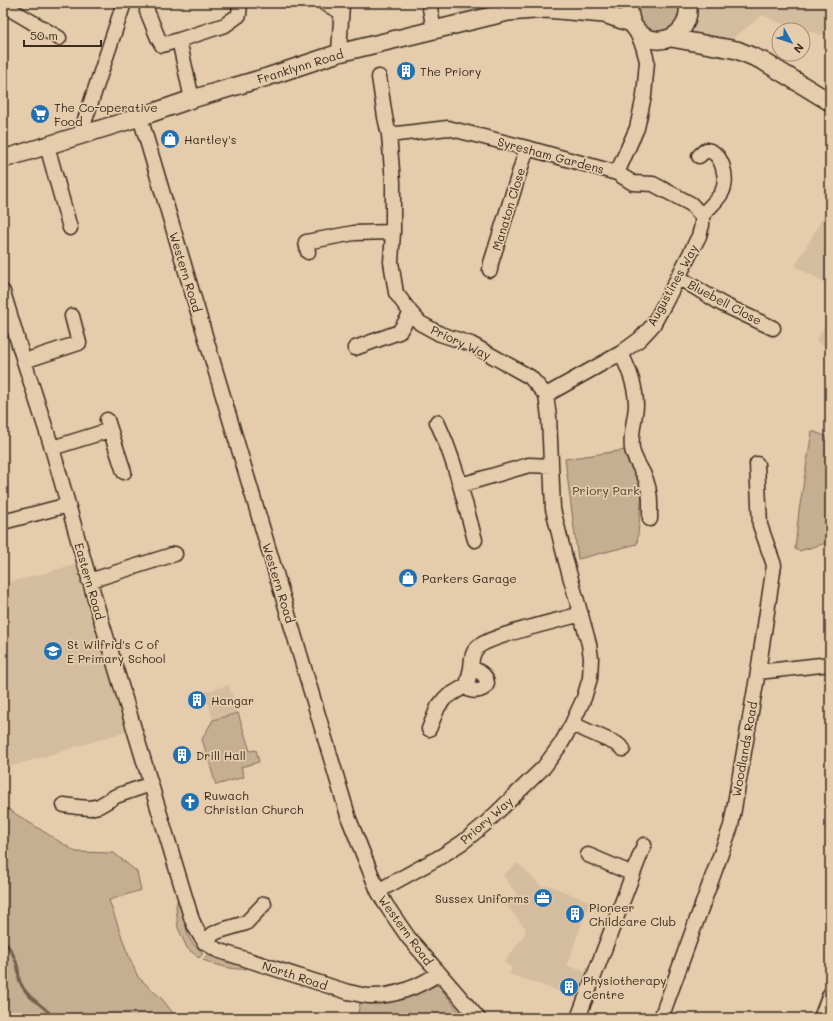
<svg xmlns="http://www.w3.org/2000/svg" width="833" height="1021" font-family="Mali,sans-serif">
  <rect width="100%" height="100%" fill="#e4ccac"/>
  <filter id="ink" filterUnits="userSpaceOnUse"><feTurbulence type="fractalNoise" baseFrequency=".025" numOctaves="2"/><feDisplacementMap in="SourceGraphic" scale="8" xChannelSelector="R" yChannelSelector="G"/><feConvolveMatrix kernelMatrix="1 2 1 2 8 2 1 2 1" color-interpolation-filters="sRGB"/></filter>
  <g filter="url(#ink)">
    <path fill="#d4bd9f" d="M457 3H830V37L780 23 763 15 720 48 631 23 546 9 460 23Z
      M830 205V285L795 266Z
      M830 316V350L816 341Z
      M78 564 123 717 125 732 3 769V584Z
      M229 685 237 713 213 720 205 692Z
      M518 863 541 886H550L591 902 589 904 567 965 585 972 576 998 556 990 509 974 512 968 504 963 525 934V928L506 904 517 895 503 875Z"/>
    <path fill="#c5ae92" stroke="#806c58" d="M637 3H678C681 17 675 29 661 32 659 32 656 33 654 32 650 31 644 27 640 24Z
      M812 431 830 438V542L799 551 795 549 799 511Z
      M632 449 647 484 642 493 637 544 578 559 565 459Z
      M238 713 250 751 256 750 259 762 241 767 244 777 216 785 202 739 213 720Z
      M3 806 76 852 114 853 137 872 141 890 109 900 126 949 138 977 162 999 177 1018H3Z
      M180 895 188 936 193 944 203 953 199 958 187 948 178 928 176 907 178 896Z
      M207 955 227 962 247 967 246 969C231 970 217 965 203 960Z
      M436 985 439 986 464 1018H357L360 1003C391 1004 409 999 436 985Z"/>
    <g fill="none" stroke-linecap="round" stroke-linejoin="round">
      <path stroke="#74614e" stroke-width="3" d="M3 939C10 948 16 957 18 969 19 973 18 978 20 982 27 999 44 1005 54 1018"/>
      <defs>
        <path id="minor" d="M324 3 341 12
          M429 3 434 30
          M3 5 59 38
          M147 11 158 38 162 45 179 40 192 99
          M179 40 225 25 239 15 240 3
          M339 53 342 3
          M140 117 349 819 378 891 386 905 408 937 478 1018
          M80 135 124 3
          M389 135 448 128 527 148 617 173 633 183 653 184 691 204 702 216
          M47 146 70 228
          M699 156 706 150C722 151 729 179 722 192 718 200 708 208 702 216
          M617 173 637 128 644 96 647 61 643 46 636 31
          M308 252 306 242 354 233 393 232
          M490 270 491 263 527 148
          M678 277 722 304 773 328
          M3 292 24 361 52 448 96 603 192 920C199 936 204 944 220 951L348 992C355 993 362 996 369 996 393 997 419 987 439 973
          M355 348 399 332 411 313
          M621 353C629 370 636 386 636 406 635 420 630 434 632 449 634 460 642 469 646 480 651 493 650 505 650 519
          M24 361 79 343 72 316
          M546 395 621 353 640 339 653 325 665 303 699 236 702 225V216
          M107 420 124 472
          M437 422C455 460 464 500 475 540
          M52 448 110 430
          M461 485 529 465 551 466
          M3 522 68 505
          M89 581 175 554
          M471 668C472 660 471 654 477 648 487 636 562 620 581 614
          M471 668C476 670 482 672 485 677 492 688 478 692 470 690L467 685Z
          M758 672 830 664
          M572 724 617 744 623 749
          M429 729 438 707 445 698 467 685
          M64 805 78 807 90 808 99 806 116 796 151 784
          M588 855 633 874
          M378 891 440 857 463 842 485 824 544 767 561 744 572 724 584 698 590 678 591 658 589 644 565 558 553 509 549 417 546 395 530 377 471 344 440 334 420 323 411 313 396 293 391 262 393 232V182L389 135 385 117 379 77
          M204 942 213 934 219 931 246 923 264 904
          M578 1018 644 845
          M661 1018 731 826 758 672 774 565 760 525 757 464
          M821 1018 830 994"/>
        <path id="major" d="M629 3C626 54 693 51 688 3
          M671 38 737 50 763 61 830 102
          M3 159 140 117 192 99 267 77 339 53 508 12 546 9 604 14 631 23"/>
      </defs>
      <use href="#minor" stroke="#3b2a1e" stroke-width="17"/>
      <use href="#major" stroke="#3b2a1e" stroke-width="20"/>
      <use href="#minor" stroke="#e4ccac" stroke-width="14"/>
      <use href="#major" stroke="#e4ccac" stroke-width="17"/>
    </g>
  </g>
  <defs>
    <symbol id="building-disc" viewBox="-11 -11 22 22"><circle r="9.5" fill="#1f6fb2" stroke="#e4ccac"/><path d="M-4-6H4V6H1V3H-1V6H-4ZM-2.5-4.3h1.7v1.8h-1.7ZM.8-4.3h1.7v1.8H.8ZM-2.5-1h1.7V.8h-1.7ZM.8-1h1.7V.8H.8Z" fill="#fff"/></symbol>
    <symbol id="supermarket-disc" viewBox="-11 -11 22 22"><circle r="9.5" fill="#1f6fb2" stroke="#e4ccac"/><path d="M-6-5.5h2.5l.6 2H6L4.5 2H-2.5L-4.4-4H-6ZM-1.5 3.2a1.3 1.3 0 1 0 .1 0ZM3 3.2a1.3 1.3 0 1 0 .1 0Z" fill="#fff"/></symbol>
    <symbol id="shop-disc" viewBox="-11 -11 22 22"><circle r="9.5" fill="#1f6fb2" stroke="#e4ccac"/><path d="M-5-2.5h2.3a2.7 3.5 0 0 1 5.4 0H5L5.5 6h-11ZM-1.5-2.5h3a1.5 2.3 0 0 0-3 0Z" fill="#fff"/></symbol>
    <symbol id="school-disc" viewBox="-11 -11 22 22"><circle r="9.5" fill="#1f6fb2" stroke="#e4ccac"/><path d="M0-5L7-2L0 1L-7-2ZM-4 1L0 2.5L4 1V4Q0 6-4 4Z" fill="#fff"/></symbol>
    <symbol id="church-disc" viewBox="-11 -11 22 22"><circle r="9.5" fill="#1f6fb2" stroke="#e4ccac"/><path d="M-1.2-6h2.4v3.5h3.3v2.4h-3.3V6h-2.4V-.1h-3.3v-2.4h3.3Z" fill="#fff"/></symbol>
    <symbol id="office-disc" viewBox="-11 -11 22 22"><circle r="9.5" fill="#1f6fb2" stroke="#e4ccac"/><path d="M-6-3h4V-5.5h4V-3h4V5H-6ZM-1-4.5V-3h2v-1.5ZM-6 0V1H6V0Z" fill="#fff"/></symbol>
  </defs>
  <g fill-rule="evenodd">
    <use href="#building-disc" x="395" y="60" width="22" height="22"/>
    <use href="#supermarket-disc" x="29" y="103" width="22" height="22"/>
    <use href="#shop-disc" x="159" y="128" width="22" height="22"/>
    <use href="#shop-disc" x="397" y="567" width="22" height="22"/>
    <use href="#school-disc" x="42" y="640" width="22" height="22"/>
    <use href="#building-disc" x="186" y="689" width="22" height="22"/>
    <use href="#building-disc" x="171" y="744" width="22" height="22"/>
    <use href="#church-disc" x="179" y="791" width="22" height="22"/>
    <use href="#office-disc" x="532" y="887" width="22" height="22"/>
    <use href="#building-disc" x="564" y="903" width="22" height="22"/>
    <use href="#building-disc" x="558" y="976" width="22" height="22"/>
  </g>
  <g text-anchor="middle" dominant-baseline="central" stroke-width="3.5" stroke-linejoin="round" paint-order="stroke">
    <g font-size="12" fill="#3b2a1e" stroke="#e4ccac">
      <text transform="translate(300 66) rotate(-17)">Franklynn Road</text>
      <text transform="translate(551 155) rotate(15)">Syresham Gardens</text>
      <text transform="translate(508 209) rotate(-73)">Manaton Close</text>
      <text transform="translate(186 272) rotate(73)">Western Road</text>
      <text transform="translate(672 285) rotate(-61)">Augustines Way</text>
      <text transform="translate(725 302) rotate(28)">Bluebell Close</text>
      <text transform="translate(461 342) rotate(25)">Priory Way</text>
      <text transform="translate(90 581) rotate(74)">Eastern Road</text>
      <text transform="translate(279 583) rotate(73)">Western Road</text>
      <text transform="translate(744 749) rotate(-80)">Woodlands Road</text>
      <text transform="translate(486 820) rotate(-41)">Priory Way</text>
      <text transform="translate(406 930) rotate(54)">Western Road</text>
      <text transform="translate(295 975) rotate(18)">North Road</text>
    </g>
    <g font-size="12" fill="#3b2a1e" stroke="#e4ccac" text-anchor="start">
      <text x="420" y="71">The Priory</text>
      <text x="54" y="107">The Co-operative<tspan x="54" dy="14">Food</tspan></text>
      <text x="184" y="139">Hartley's</text>
      <text x="422" y="578">Parkers Garage</text>
      <text x="67" y="644">St Wilfrid's C of<tspan x="67" dy="14">E Primary School</tspan></text>
      <text x="211" y="700">Hangar</text>
      <text x="196" y="755">Drill Hall</text>
      <text x="204" y="795">Ruwach<tspan x="204" dy="14">Christian Church</tspan></text>
      <text x="529" y="898" text-anchor="end">Sussex Uniforms</text>
      <text x="589" y="907">Pioneer<tspan x="589" dy="14">Childcare Club</tspan></text>
      <text x="583" y="980">Physiotherapy<tspan x="583" dy="14">Centre</tspan></text>
    </g>
    <g font-size="12" fill="#503e2f" stroke="#e4ccac">
      <text x="606" y="490">Priory Park</text>
    </g>
  </g>
  <rect width="833" height="1021" fill="none" stroke="#e4ccac" stroke-width="16"/>
  <rect x="8" y="8" width="817" height="1005" fill="none" stroke="#3b2a1e" stroke-width="1.5" filter="url(#ink)"/>
  <g transform="translate(791 42) rotate(129)"><circle r="19" fill="#e4ccac" stroke="#a08b73"/>
  <path d="M0-3L7 15L0 10L-7 15Z" fill="#1f6fb2"/>
  <text y="-6" font-size="11" font-weight="bold" text-anchor="middle" fill="#3b2a1e">N</text>
  </g>
  <path d="M24 40v6h77v-6" fill="none" stroke="#3b2a1e" stroke-width="2"/>
  <text x="30" y="40" font-size="12" fill="#3b2a1e" stroke="#e4ccac" stroke-width="3" paint-order="stroke">50 m</text>
</svg>
